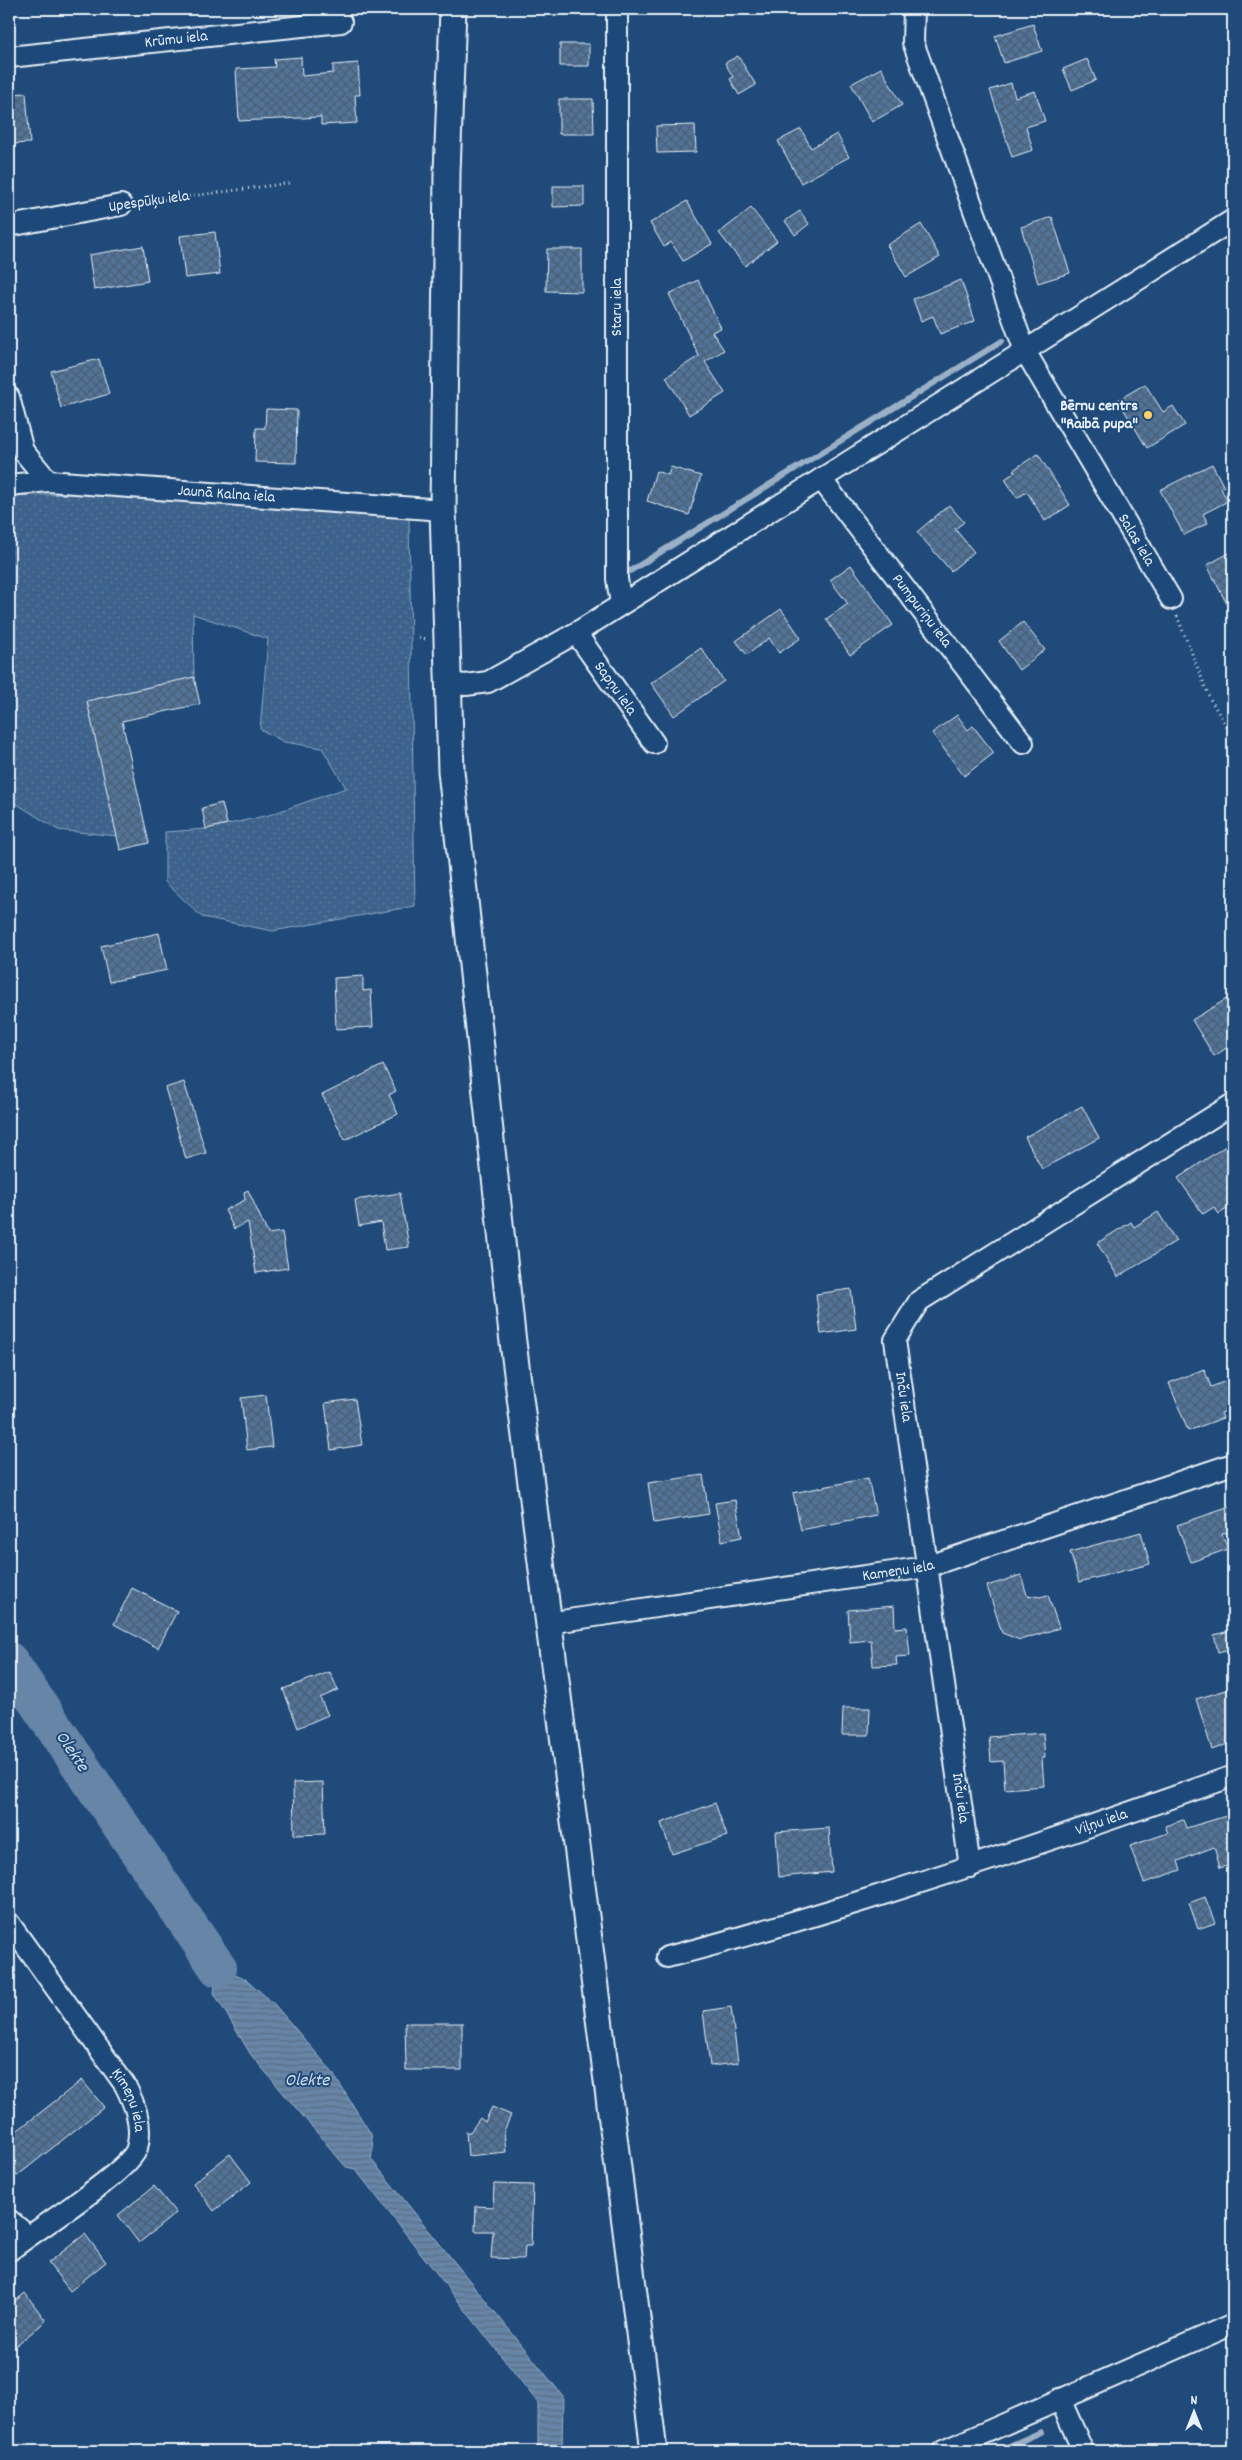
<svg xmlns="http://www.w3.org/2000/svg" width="1242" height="2460" font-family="Dekko,sans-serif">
  <defs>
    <pattern id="grass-dots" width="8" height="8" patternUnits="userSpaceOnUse" patternTransform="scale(1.25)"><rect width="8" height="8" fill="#3c628c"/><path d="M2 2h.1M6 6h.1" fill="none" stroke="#58799d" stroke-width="1.8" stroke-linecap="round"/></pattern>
    <pattern id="water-rules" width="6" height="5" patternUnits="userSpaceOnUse" patternTransform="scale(1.25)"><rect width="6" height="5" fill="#6685a7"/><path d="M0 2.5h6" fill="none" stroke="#596d82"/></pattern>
    <pattern id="building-cross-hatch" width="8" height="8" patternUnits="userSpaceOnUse" patternTransform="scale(1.25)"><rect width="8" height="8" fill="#517399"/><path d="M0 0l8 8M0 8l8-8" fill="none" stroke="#4c5e72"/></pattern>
  </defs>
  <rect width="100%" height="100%" fill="#1f4a7a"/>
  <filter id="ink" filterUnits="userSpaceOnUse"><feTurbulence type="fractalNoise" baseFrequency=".02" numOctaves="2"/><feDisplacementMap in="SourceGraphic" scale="10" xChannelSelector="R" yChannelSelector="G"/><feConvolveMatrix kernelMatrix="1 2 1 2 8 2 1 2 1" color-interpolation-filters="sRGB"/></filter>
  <g filter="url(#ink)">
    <path fill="url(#grass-dots)" stroke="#92aac2" d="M99 493 409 517 415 906 273 931 202 917 165 882V832L206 829 269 815 346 788 322 748 284 742 260 729 268 639 193 614 194 677 87 701 117 836 58 830 9 799V496Z"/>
    <path fill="url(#water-rules)" stroke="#9ab0c7" d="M218 1968 247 1980 274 2004 330 2069 371 2134 373 2148 371 2159 563 2396 562 2451H538V2403L355 2169 346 2167 251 2055 214 1993Z"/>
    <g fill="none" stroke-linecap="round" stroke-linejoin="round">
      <path stroke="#9ab0c7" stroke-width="6" d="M630 571 1002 341
        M998 2451 1041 2432"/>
      <path stroke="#6685a7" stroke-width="38" d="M9 1661 218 1968"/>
    </g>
    <path fill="url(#building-cross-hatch)" stroke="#e8f1f8" d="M1033 24 1042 51 1004 63 995 36Z
      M560 44H589V66H560Z
      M738 56 756 85 739 95 730 79 733 77 725 63Z
      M301 57 302 76 333 73V65L358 63 360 95H355L357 123 321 125V117L239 121 236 69 275 67 274 59Z
      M1087 59 1096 80 1072 90 1063 69Z
      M881 68 902 105 872 122 851 84Z
      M1011 83 1015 97 1035 91 1045 121 1026 127 1033 150 1012 157 990 90Z
      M26 93 30 143 9 144V94Z
      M559 99H593L594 134H559Z
      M695 125 696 152 657 153 656 126Z
      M801 129 811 148 837 134 849 157 801 183 778 141Z
      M553 186H584V206L553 207Z
      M687 201 712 244 683 261 671 242 664 247 650 223Z
      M751 208 777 241 745 266 719 233Z
      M800 211 809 224 795 235 785 221Z
      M1052 217 1070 273 1038 283 1021 227Z
      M921 224 940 257 906 277 887 245Z
      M215 232 220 274 185 278 180 236Z
      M143 246 148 281 94 290 89 255Z
      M547 249H582V292L546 291Z
      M698 280 721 328 712 332 724 350 705 362 725 393 689 415 666 377 699 356 669 294Z
      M961 280 975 321 940 334 933 316 921 321 913 299Z
      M99 359 109 394 61 408 51 371Z
      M1145 384 1163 412 1173 406 1185 425 1147 448 1118 400Z
      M266 409 297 410 296 463 255 462 256 428H265Z
      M1038 454 1070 505 1045 521 1027 492 1017 498 1005 479 1015 472 1013 470Z
      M1212 464 1224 487 1221 489 1228 501 1203 514 1208 523 1184 535 1160 490Z
      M671 467 701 476 689 515 647 501 656 471 668 475Z
      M949 505 964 522 955 529 974 552 951 571 917 532Z
      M1233 551V616L1207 565Z
      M851 565 893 625 850 655 826 619 848 604 830 580Z
      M781 609 801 638 779 653 769 638 747 655 736 641Z
      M1023 622 1045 650 1019 670 999 641Z
      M701 648 724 681 674 716 651 683Z
      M194 677 200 704 122 721 149 843 120 850 87 701Z
      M957 715 968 730 973 726 994 753 964 776 932 733Z
      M222 803 227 824 206 829 202 808Z
      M159 933 167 970 109 982 101 946Z
      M363 976V991L371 990 373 1027 336 1029 334 978Z
      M1233 995V1044L1214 1056 1192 1020Z
      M383 1065 396 1091 389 1095 398 1114 345 1140 322 1095Z
      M184 1082 206 1153 186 1159 165 1088Z
      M1082 1106 1099 1138 1042 1169 1025 1137Z
      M1233 1141V1205L1219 1214 1214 1207 1203 1214 1178 1178Z
      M248 1190 268 1234 282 1232 288 1268 256 1273 248 1222 234 1229 225 1210 245 1200 244 1192Z
      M400 1193 409 1247 385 1250 381 1222 359 1226 355 1200Z
      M1158 1212 1176 1241 1118 1277 1097 1243 1131 1222 1134 1227Z
      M851 1289 856 1329 821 1334 816 1294Z
      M1204 1369 1211 1387 1233 1378V1408L1221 1413 1223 1418 1188 1431 1169 1383Z
      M266 1395 272 1447 247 1450 241 1398Z
      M355 1399 362 1445 331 1450 325 1403Z
      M703 1475 709 1514 654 1523 648 1483Z
      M868 1478 876 1515 801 1530 793 1493Z
      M735 1500 742 1537 722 1541 715 1503Z
      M1233 1506V1530L1222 1534 1228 1549 1191 1562 1177 1525Z
      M1141 1532 1150 1564 1079 1582 1070 1552Z
      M1021 1575 1027 1595 1040 1597 1048 1595 1059 1628 1020 1640 1002 1633 987 1586Z
      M132 1588 177 1611 158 1648 114 1624Z
      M894 1606 895 1628 907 1627 910 1656 896 1657 897 1665 873 1666 871 1640 850 1642 848 1610Z
      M1233 1630V1648L1218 1652 1214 1635Z
      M330 1672 338 1690 320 1698 328 1715 298 1728 283 1689Z
      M1233 1688V1742L1212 1750 1196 1699Z
      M843 1708H870L869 1735H842Z
      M1043 1733 1045 1758H1042L1044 1786 1005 1789 1003 1761 991 1762 989 1737Z
      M323 1782 325 1834 294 1835 293 1783Z
      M715 1803 727 1836 672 1854 661 1823Z
      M1233 1814V1864L1220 1868 1214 1847 1178 1861 1181 1870 1144 1883 1130 1846 1168 1833 1165 1826 1183 1820 1186 1828Z
      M829 1828 832 1872 779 1877 776 1832Z
      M1205 1897 1215 1923 1198 1929 1189 1903Z
      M731 2007 738 2063 710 2066 703 2011Z
      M405 2023H462V2070H406Z
      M82 2080 104 2107 17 2176 9 2165V2137Z
      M492 2107 511 2115 504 2131 506 2152 468 2156 466 2132H470L480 2118 485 2122Z
      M230 2154 251 2182 214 2211 193 2183Z
      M494 2184 533 2185 531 2246H525L524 2259 491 2258 493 2231H475L476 2206 493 2207Z
      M154 2186 176 2213 139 2243 118 2215Z
      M85 2234 106 2262 70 2291 48 2263Z
      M25 2293 46 2321 9 2351V2306Z"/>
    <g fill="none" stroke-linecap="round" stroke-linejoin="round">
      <defs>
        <g id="minor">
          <path d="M617 9V579L621 604"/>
          <path id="s1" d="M914 9 913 42 1025 351 1171 599"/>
          <path id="s2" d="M9 57 341 22"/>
          <path d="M9 226 121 205"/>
          <path d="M9 397 23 451 48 481"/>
          <path id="s3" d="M821 479 1023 743"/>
          <path id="s4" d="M9 485 48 481 443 510"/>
          <path id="s5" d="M576 633 654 743"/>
          <path d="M447 683 466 685 488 682 576 633 1233 220"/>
          <path id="s6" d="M548 1623 926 1567 1233 1464"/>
          <path d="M970 1867 895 1340 919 1301 1233 1104"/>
          <path id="s7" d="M9 1923 125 2085C135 2105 143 2125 137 2148 131 2171 32 2232 9 2251"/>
          <path id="s8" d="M667 1957C736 1940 803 1919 871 1898 992 1860 1113 1819 1233 1776"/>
          <path d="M9 2220 28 2236"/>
          <path d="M1060 2399 1083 2451"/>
          <path d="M943 2451 1233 2324"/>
        </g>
        <path id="major" d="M453 9 447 173 443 510 451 771 512 1334 654 2451"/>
      </defs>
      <use href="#minor" stroke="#e8f1f8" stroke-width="24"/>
      <use href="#major" stroke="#e8f1f8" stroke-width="29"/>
      <path stroke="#e8f1f8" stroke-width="3" stroke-dasharray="1 4" stroke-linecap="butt" d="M139 203 290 183
        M1177 616 1210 699 1233 737
        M419 638 426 639"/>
      <use href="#minor" stroke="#1f4a7a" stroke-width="20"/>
      <use href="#major" stroke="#1f4a7a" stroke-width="25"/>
    </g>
  </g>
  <circle fill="#ffd166" stroke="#1f4a7a" stroke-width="2" cx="1148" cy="415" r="5"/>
  <g text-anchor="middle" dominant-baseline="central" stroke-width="4" stroke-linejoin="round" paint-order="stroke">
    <g font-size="16" fill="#e8f1f8" stroke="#1f4a7a">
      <text stroke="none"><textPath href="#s2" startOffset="168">Krūmu iela</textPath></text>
      <text transform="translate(149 202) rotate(-8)">Upespūķu iela</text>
      <text transform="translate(617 307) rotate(-90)">Staru iela</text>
      <text stroke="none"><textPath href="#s4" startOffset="218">Jaunā Kalna iela</textPath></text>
      <text stroke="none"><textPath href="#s1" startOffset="581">Salas iela</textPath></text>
      <text stroke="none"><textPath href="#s3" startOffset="166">Pumpuriņu iela</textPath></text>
      <text stroke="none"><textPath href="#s5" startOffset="68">Sapņu iela</textPath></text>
      <text transform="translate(903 1397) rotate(82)">Inču iela</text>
      <text stroke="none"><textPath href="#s6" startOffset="354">Kameņu iela</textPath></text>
      <text transform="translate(960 1798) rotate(82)">Inču iela</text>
      <text stroke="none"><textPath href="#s8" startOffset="455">Viļņu iela</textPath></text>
      <text stroke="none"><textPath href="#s7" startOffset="215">Ķimeņu iela</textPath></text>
    </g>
    <g font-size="16" font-weight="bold" fill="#e8f1f8" stroke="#1f4a7a" text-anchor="end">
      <text x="1138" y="406">Bērnu centrs<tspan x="1138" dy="18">"Raibā pupa"</tspan></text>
    </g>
    <g font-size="18" font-style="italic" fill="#d4e1ec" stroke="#1f4a7a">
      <text transform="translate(71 1752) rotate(56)">Olekte</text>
      <text x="307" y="2081">Olekte</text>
    </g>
  </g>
  <rect width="1242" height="2460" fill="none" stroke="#1f4a7a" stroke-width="30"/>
  <rect x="15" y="15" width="1212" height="2430" fill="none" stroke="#e8f1f8" stroke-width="2" filter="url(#ink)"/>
  <g transform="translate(1194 2412)" stroke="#1f4a7a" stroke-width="4" paint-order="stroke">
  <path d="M0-4L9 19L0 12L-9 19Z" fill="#e8f1f8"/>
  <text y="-8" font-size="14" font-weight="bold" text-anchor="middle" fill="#e8f1f8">N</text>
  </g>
</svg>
